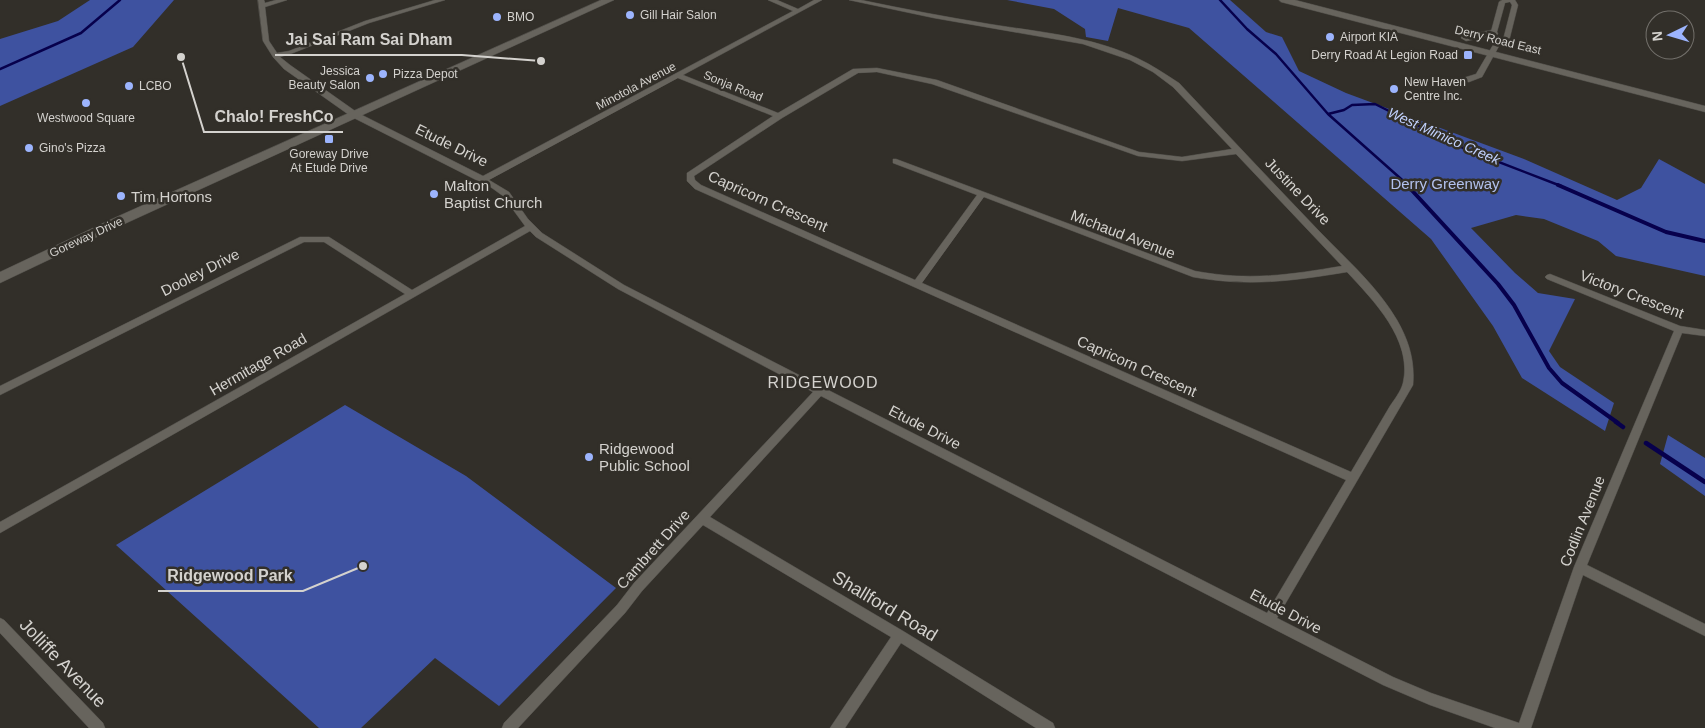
<svg xmlns="http://www.w3.org/2000/svg" width="1705" height="728" font-family="Helvetica,sans-serif">
  <rect width="100%" height="100%" fill="#322f29"/>
  <path fill="#3e52a0" d="M90 0H174L133 47 0 106V39L58 21Z
    M1007 0H1230L1266 32 1282 37 1299 71 1346 93 1524 159 1617 200 1641 188 1659 159 1705 184V276L1616 256 1598 241 1544 219 1516 215 1471 228 1515 273 1538 293 1575 299 1549 351 1560 367 1614 403 1605 431 1522 378 1493 326 1431 239 1189 28 1118 8 1108 41 1086 37 1085 29 1054 9Z
    M345 405 466 476 616 588 499 706 435 658 361 728H319L116 545Z
    M1668 435 1705 458V496L1660 464Z"/>
  <g fill="none" stroke-linecap="round" stroke-linejoin="round">
    <path stroke="#07004c" stroke-width="2.5" d="M1220 0 1247 29 1276 54 1328 114 1409 186
      M0 69 81 33 120 0
      M1328 114 1344 110 1352 105 1375 104 1465 149 1561 186"/>
    <path stroke="#07004c" stroke-width="4" d="M1407 185 1498 284 1514 305 1549 368 1562 383 1618 423
      M1558 185 1666 232 1705 241"/>
    <path stroke="#07004c" stroke-width="4.5" d="M1616 422 1623 427
      M1646 443 1705 482"/>
    <defs>
      <path id="street" d="M258 0H264L265 3 276 0H287L265 7 269 41 277 53 289 51 365 21 435 0H445L369 23 293 53 280 57 290 65 358 113 483 176 793 11 768 0H777L798 9 814 0H822L683 75 778 113 853 69 877 68 937 80 1139 152 1182 157 1232 149 1173 87 1153 72 1130 60 1083 44 934 18 849 0H861C904 9 946 17 989 24 1038 32 1091 36 1137 58 1152 65 1165 74 1179 83 1226 133 1273 183 1320 232 1347 260 1377 286 1397 320 1409 341 1415 361 1413 385L1277 618 1393 677 1431 693 1519 723 1574 567 1674 331 1547 279 1545 277 1547 275 1550 274 1680 326 1705 330V336L1682 333 1587 565 1705 624V636L1583 575 1531 728H1495L1430 705 1383 685 821 396 710 517 903 631 1053 723 1055 728H1036L901 643 845 728H830L891 637 703 525 642 591 625 613 518 728H502L504 723 617 605 634 583 813 392 618 289 536 237 530 231 0 533V522L405 294 324 242H304L0 395V386L300 237H329L412 290 525 226 503 196 492 188 352 117 284 69 273 57 263 41ZM877 72 932 84 1138 156 1182 161 1236 154 1342 266C1289 275 1248 281 1195 271L896 159H893V163L977 195 915 280 701 185 695 180 694 176 782 118 858 73ZM678 78 773 116 687 173V181L695 189 1346 480 1267 613 832 392 624 285 542 233 528 219 509 192 489 180ZM984 197 1193 277C1249 287 1292 281 1347 272 1373 300 1413 340 1403 383 1401 391 1394 400 1390 406 1377 428 1364 450 1351 472L922 283Z
        M1502 0H1515L1518 5 1509 41 1499 46 1482 77 1469 82H1463V78L1476 74 1493 45 1489 39 1499 2ZM1510 2 1512 5 1503 40 1497 42 1495 39 1505 3Z
        M0 618 4 620 103 723 105 728H89L0 633Z"/>
      <path id="secondary" d="M601 0H614L122 225 0 283V272L112 219Z
        M1279 0H1295L1705 106V112L1281 2Z
        M1493 30 1498 33 1497 35 1466 41 1461 38 1462 36Z"/>
    </defs>
    <use href="#street" stroke="#4e4c47" stroke-width="1"/>
    <use href="#secondary" stroke="#4e4c47" stroke-width="1"/>
    <use href="#street" fill="#67645d" fill-rule="evenodd"/>
    <use href="#secondary" fill="#67645d" fill-rule="evenodd"/>
  </g>
  <g fill="#9cb4fd" stroke="#322f29" stroke-width="2">
    <circle cx="630" cy="15" r="5"/>
    <circle cx="497" cy="17" r="5"/>
    <circle cx="1330" cy="37" r="5"/>
    <rect x="1463" y="50" width="10" height="10" rx="2.5"/>
    <circle cx="383" cy="74" r="5"/>
    <circle cx="370" cy="78" r="5"/>
    <circle cx="129" cy="86" r="5"/>
    <circle cx="1394" cy="89" r="5"/>
    <circle cx="86" cy="103" r="5"/>
    <rect x="324" y="134" width="10" height="10" rx="2.5"/>
    <circle cx="29" cy="148" r="5"/>
    <circle cx="434" cy="194" r="5"/>
    <circle cx="121" cy="196" r="5"/>
    <circle cx="589" cy="457" r="5"/>
  </g>
  <g text-anchor="middle" dominant-baseline="central" stroke-width="5" stroke-linejoin="round" paint-order="stroke">
    <g font-size="12" fill="#d4d2ce" stroke="#322f29" text-anchor="start">
      <text x="640" y="15">Gill Hair Salon</text>
      <text x="507" y="17">BMO</text>
      <text x="1340" y="37">Airport KIA</text>
      <text x="1458" y="55" text-anchor="end">Derry Road At Legion Road</text>
      <text x="360" y="71" text-anchor="end">Jessica<tspan x="360" dy="14">Beauty Salon</tspan></text>
      <text x="393" y="74">Pizza Depot</text>
      <text x="1404" y="82">New Haven<tspan x="1404" dy="14">Centre Inc.</tspan></text>
      <text x="139" y="86">LCBO</text>
      <text x="86" y="118" text-anchor="middle">Westwood Square</text>
      <text x="39" y="148">Gino's Pizza</text>
      <text x="329" y="154" text-anchor="middle">Goreway Drive<tspan x="329" dy="14">At Etude Drive</tspan></text>
    </g>
    <g font-size="12" fill="#d4d2ce" stroke="#322f29">
      <text transform="translate(1498 40) rotate(14)">Derry Road East</text>
      <text transform="translate(636 86) rotate(-28)">Minotola Avenue</text>
      <text transform="translate(733 86) rotate(22)">Sonja Road</text>
      <text transform="translate(86 237) rotate(-25)">Goreway Drive</text>
    </g>
    <g font-size="14" font-style="italic" fill="#c2d2fe" stroke="#322f29">
      <text transform="translate(1444 136) rotate(24)">West Mimico Creek</text>
    </g>
    <g font-size="15" fill="#d4d2ce" stroke="#322f29">
      <text transform="translate(452 145) rotate(26)">Etude Drive</text>
      <text transform="translate(1298 191) rotate(46)">Justine Drive</text>
      <text transform="translate(768 201) rotate(24)">Capricorn Crescent</text>
      <text transform="translate(1123 234) rotate(21)">Michaud Avenue</text>
      <text transform="translate(200 272) rotate(-27)">Dooley Drive</text>
      <text transform="translate(1632 294) rotate(21)">Victory Crescent</text>
      <text transform="translate(258 364) rotate(-30)">Hermitage Road</text>
      <text transform="translate(1137 366) rotate(24)">Capricorn Crescent</text>
      <text transform="translate(925 427) rotate(27)">Etude Drive</text>
      <text transform="translate(1582 521) rotate(-68)">Codlin Avenue</text>
      <text transform="translate(653 549) rotate(-48)">Cambrett Drive</text>
      <text transform="translate(1286 611) rotate(28)">Etude Drive</text>
    </g>
    <g font-size="15" fill="#b2c1ed" stroke="#322f29">
      <text x="1445" y="183">Derry Greenway</text>
    </g>
    <g font-size="15" fill="#d4d2ce" stroke="#322f29" text-anchor="start">
      <text x="444" y="185">Malton<tspan x="444" dy="17">Baptist Church</tspan></text>
      <text x="131" y="196">Tim Hortons</text>
      <text x="599" y="448">Ridgewood<tspan x="599" dy="17">Public School</tspan></text>
    </g>
    <g font-size="16" letter-spacing="1" fill="#d4d2ce" stroke="#322f29">
      <text x="823" y="382">RIDGEWOOD</text>
    </g>
    <g font-size="18" fill="#d4d2ce" stroke="#322f29">
      <text transform="translate(885 606) rotate(31)">Shallford Road</text>
      <text transform="translate(63 663) rotate(46)">Jolliffe Avenue</text>
    </g>
  </g>
  <path fill="none" stroke="#d4d2ce" stroke-width="2" d="M541 61L462 55H275M181 57L204 132H343M363 566L303 591H158"/>
  <g fill="#d4d2ce" stroke="#322f29" stroke-width="2">
    <circle cx="541" cy="61" r="5"/>
    <circle cx="181" cy="57" r="5"/>
    <circle cx="363" cy="566" r="5"/>
  </g>
  <g font-size="16" text-anchor="middle" font-weight="bold" fill="#d4d2ce" stroke="#322f29" stroke-width="5" stroke-linejoin="round" paint-order="stroke">
    <text x="369" y="45">Jai Sai Ram Sai Dham</text>
    <text x="274" y="122">Chalo! FreshCo</text>
    <text x="230" y="581">Ridgewood Park</text>
  </g>
  <g transform="translate(1670 35) rotate(265)"><circle r="24" fill="#322f29" stroke="#73706b"/>
  <path d="M0-4L9 19L0 12L-9 19Z" fill="#9cb4fd"/>
  <text y="-8" font-size="14" font-weight="bold" text-anchor="middle" fill="#d4d2ce">N</text>
  </g>
</svg>
